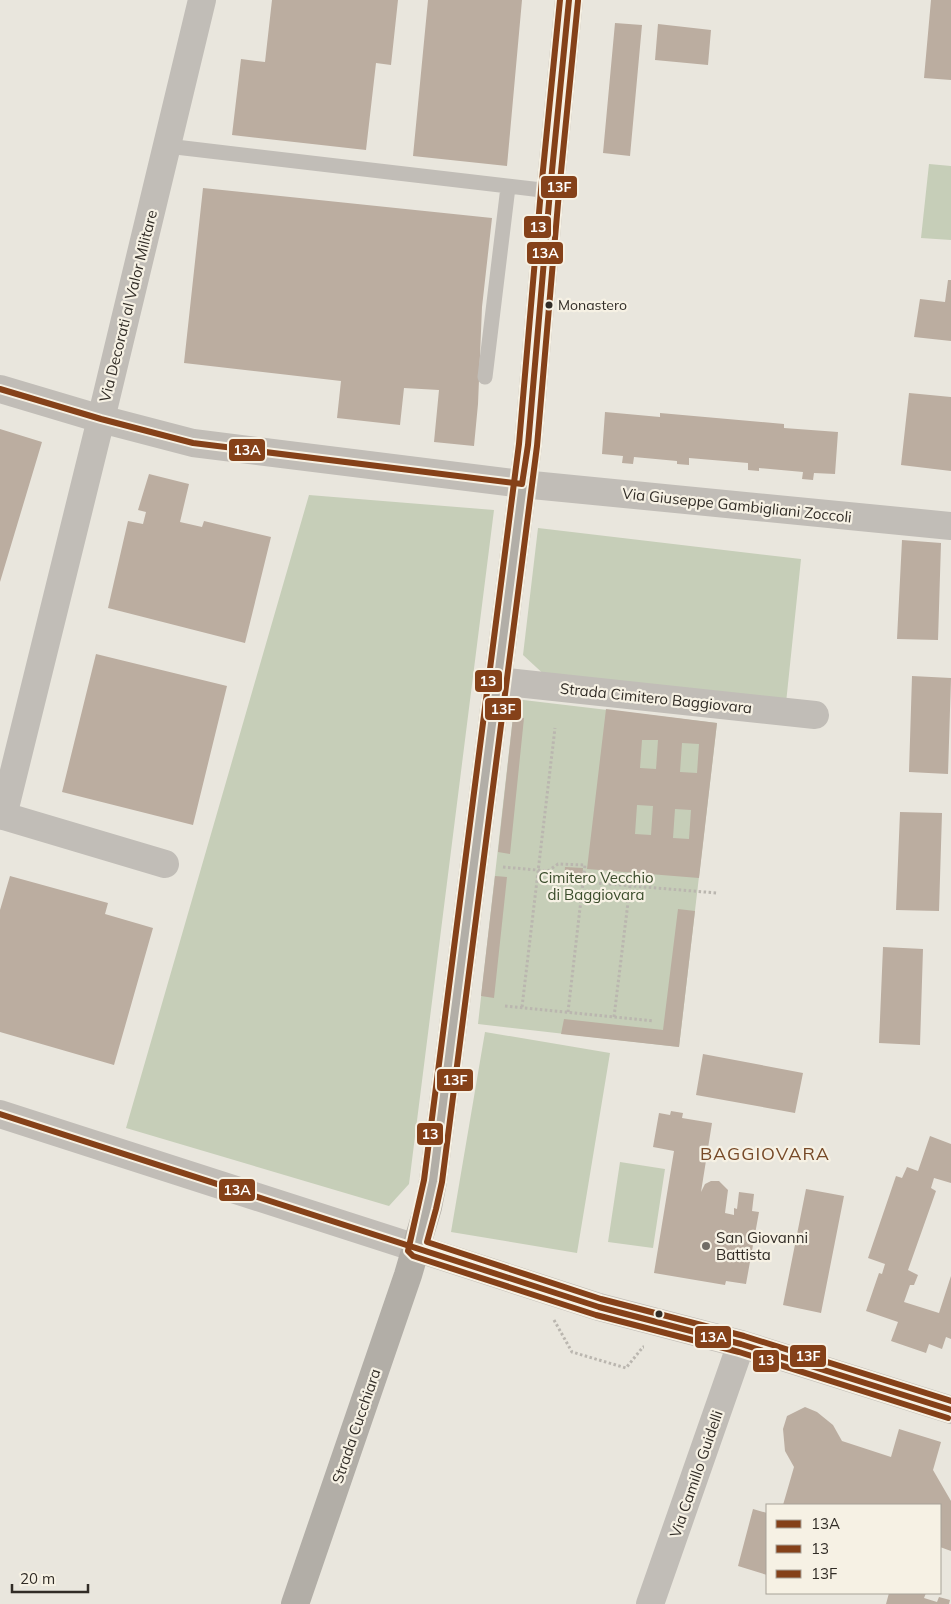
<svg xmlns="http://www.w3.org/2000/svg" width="951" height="1604" font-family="Mulish,sans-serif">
  <rect width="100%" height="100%" fill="#e9e6dd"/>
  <path fill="#c6ceb8" d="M929 164 951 166V240L921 238Z
    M309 495 494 510 409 1184 389 1206 126 1128Z
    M538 528 801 559 786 703 549 679 523 655Z
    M515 699 717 723 679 1047 478 1024Z
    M485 1032 610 1053 577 1253 451 1232Z
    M620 1162 665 1169 653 1248 608 1242Z"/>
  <path fill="#bbada0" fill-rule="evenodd" d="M272 0H398L391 65 376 63 366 150 232 135 241 59 265 62Z
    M428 0H522L507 166 413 156Z
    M931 0H951V80L924 78Z
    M615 23 642 25 630 156 603 153Z
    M658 24 711 30 708 65 655 60Z
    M203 188 492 218 482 307 478 404 474 446 434 442 439 390 404 388 400 425 337 418 341 381 184 363Z
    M948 280H951V341L914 337 920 299 945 302Z
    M909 393 951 397V471L901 465Z
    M605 412 660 417V413L784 424V428L838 432 835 474 814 473 813 480 802 479 803 472 759 468V471L748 470V463L689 458V465L677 464V461L634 457 633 464 622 463 623 456 602 454Z
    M0 429 42 442 0 582Z
    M149 474 189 484 180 522 202 527 204 521 271 537 245 643 108 608 128 521 143 524 146 512 138 510Z
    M902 540 941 543 938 640 897 639Z
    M96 654 227 686 193 825 62 792Z
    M912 676 951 678 948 774 909 772Z
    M606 709 717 723 699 878 587 869ZM642 740H658L656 769 640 768ZM682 743 699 744 697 773 680 772ZM637 805 653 806 651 835 635 834ZM675 809 691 810 689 839 673 838Z
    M513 717 524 718 510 854 498 852Z
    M900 812 942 813 939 911 896 910Z
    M565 867 583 868 582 884 564 882Z
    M10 876 108 903 105 914 153 928 114 1065 0 1032V910Z
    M495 876 507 877 494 998 481 996Z
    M678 909 695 911 679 1047 561 1034 564 1019 663 1030Z
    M883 947 923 949 920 1045 879 1043Z
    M703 1054 803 1073 795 1113 696 1095Z
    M671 1111 683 1113 682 1118 712 1123 701 1192 705 1184 711 1181H719L728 1190 725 1213 734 1215V1208L737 1209 739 1192 754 1194 752 1211 759 1212 746 1284 726 1281 725 1285 654 1273 674 1151 653 1147 659 1113 670 1115Z
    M930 1136 951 1144V1183L934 1178 931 1188 936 1191 908 1270 918 1275 914 1285H910L904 1302 939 1313 951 1276V1339L946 1337 942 1349 929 1344 926 1353 891 1341 898 1322 866 1311 879 1273 882 1274 885 1264 868 1258 896 1176 902 1178 907 1167 918 1171Z
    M806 1189 844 1196 821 1313 783 1305Z
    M805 1407 817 1412 833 1425 842 1441 891 1457 899 1429 941 1442 933 1470 951 1501V1551L940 1547V1505H783L794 1467 785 1451 783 1429 787 1416Z
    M753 1509 767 1513V1575L738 1566Z
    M889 1593H926L924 1598 937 1602 939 1597 950 1600 949 1604H886Z"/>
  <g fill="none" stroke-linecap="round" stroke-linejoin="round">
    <path stroke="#bab6af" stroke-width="3" stroke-dasharray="2.5 2.5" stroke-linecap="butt" d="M503 867 548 871 558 864 585 865 568 1012
      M584 882 717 893
      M505 1006 654 1021
      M522 1007 555 728
      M614 1017 630 886
      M554 1320 572 1352 626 1368 643 1347H644"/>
    <path stroke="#c1bdb7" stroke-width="15" d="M167 146 550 191
      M485 377 508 187"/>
    <path stroke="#c1bdb7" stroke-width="28" d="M0 389 101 419 193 443 522 484 951 526
      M497 681 815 715
      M0 815 165 864
      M3 816 101 419 202 0
      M0 1114 599 1307 741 1344 951 1410
      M650 1604 741 1344"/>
    <path stroke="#b2aea7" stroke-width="28" d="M295 1604 408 1275 428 1207 433 1181 528 445 550 191 569 0"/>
    <defs>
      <path id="bus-1" d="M0 389 101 419 193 443 522 484 528 445 550 191 569 0
        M0 1114 599 1307 741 1344 951 1410"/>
      <path id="bus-2" d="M560 0 541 190 519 444 424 1180 408 1251 413 1256 596 1315 739 1352 948 1418"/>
      <path id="bus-3" d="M578 1 559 192 537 446 442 1182 436 1209 427 1242 601 1299 744 1336 951 1401"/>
    </defs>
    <use href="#bus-1" stroke="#f6f1e4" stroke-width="10"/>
    <use href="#bus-2" stroke="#f6f1e4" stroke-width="10"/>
    <use href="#bus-3" stroke="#f6f1e4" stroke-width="10"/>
    <use href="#bus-1" stroke="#854119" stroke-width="6"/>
    <use href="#bus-2" stroke="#854119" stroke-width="6"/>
    <use href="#bus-3" stroke="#854119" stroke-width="6"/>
  </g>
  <g fill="#312c26" stroke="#f6f1e4" stroke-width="2">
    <circle cx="549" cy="305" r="4.5"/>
    <circle cx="659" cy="1314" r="4.5"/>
  </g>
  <circle fill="#716d66" stroke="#f6f1e4" stroke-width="2" cx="706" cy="1246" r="5"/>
  <g text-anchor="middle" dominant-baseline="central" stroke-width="4.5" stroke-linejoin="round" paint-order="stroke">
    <g font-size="14" fill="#312c26" stroke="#f6f1e4" text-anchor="start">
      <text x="558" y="305">Monastero</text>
    </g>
    <g font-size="15" fill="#312c26" stroke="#f6f1e4">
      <text transform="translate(128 306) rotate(-76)">Via Decorati al Valor Militare</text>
      <text transform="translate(737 505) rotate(6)">Via Giuseppe Gambigliani Zoccoli</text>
      <text transform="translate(656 698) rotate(6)">Strada Cimitero Baggiovara</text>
      <text transform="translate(356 1426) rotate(-71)">Strada Cucchiara</text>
      <text transform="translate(696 1474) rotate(-71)">Via Camillo Guidelli</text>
    </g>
    <g font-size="15" fill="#3b4d2c" stroke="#f6f1e4">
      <text x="596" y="877">Cimitero Vecchio<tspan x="596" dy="17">di Baggiovara</tspan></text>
    </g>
    <g font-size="15" fill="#312c26" stroke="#f6f1e4" text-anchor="start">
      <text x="716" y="1237">San Giovanni<tspan x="716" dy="17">Battista</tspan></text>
    </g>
    <g font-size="18" letter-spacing="1" fill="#774a28" stroke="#f6f1e4">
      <text x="765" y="1153">BAGGIOVARA</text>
    </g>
  </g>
  <g stroke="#f6f1e4" stroke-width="2">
    <rect x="540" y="175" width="38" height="24" rx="5" fill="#854119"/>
    <rect x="523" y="215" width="29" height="24" rx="5" fill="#854119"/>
    <rect x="526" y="241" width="38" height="24" rx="5" fill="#854119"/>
    <rect x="228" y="438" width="38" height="24" rx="5" fill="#854119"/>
    <rect x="474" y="669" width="29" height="24" rx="5" fill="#854119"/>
    <rect x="484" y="697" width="38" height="24" rx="5" fill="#854119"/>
    <rect x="436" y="1068" width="38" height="24" rx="5" fill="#854119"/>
    <rect x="416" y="1122" width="28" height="24" rx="5" fill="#854119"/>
    <rect x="218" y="1178" width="38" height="24" rx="5" fill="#854119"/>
    <rect x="694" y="1325" width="38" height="24" rx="5" fill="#854119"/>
    <rect x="789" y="1344" width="38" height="24" rx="5" fill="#854119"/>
    <rect x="752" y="1349" width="28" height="24" rx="5" fill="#854119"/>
  </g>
  <g font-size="14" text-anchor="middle" font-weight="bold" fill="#fff">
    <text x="559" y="192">13F</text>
    <text x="538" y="232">13</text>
    <text x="545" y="258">13A</text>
    <text x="247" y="455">13A</text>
    <text x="488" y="686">13</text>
    <text x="503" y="714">13F</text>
    <text x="455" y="1085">13F</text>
    <text x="430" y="1139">13</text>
    <text x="237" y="1195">13A</text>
    <text x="713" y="1342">13A</text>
    <text x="808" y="1361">13F</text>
    <text x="766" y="1365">13</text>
  </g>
  <rect x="766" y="1504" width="175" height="90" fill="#f6f1e4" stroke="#a7a298"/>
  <rect x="776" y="1520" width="25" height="8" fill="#854119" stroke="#a7a298"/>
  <text x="811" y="1529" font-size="15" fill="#312c26">13A</text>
  <rect x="776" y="1545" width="25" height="8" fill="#854119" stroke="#a7a298"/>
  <text x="811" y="1554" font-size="15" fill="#312c26">13</text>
  <rect x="776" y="1570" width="25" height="8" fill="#854119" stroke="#a7a298"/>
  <text x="811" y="1579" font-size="15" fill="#312c26">13F</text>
  <path d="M12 1584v8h76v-8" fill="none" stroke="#312c26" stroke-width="2.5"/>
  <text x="20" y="1584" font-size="15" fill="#312c26" stroke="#f6f1e4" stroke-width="4" paint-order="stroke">20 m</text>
</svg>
